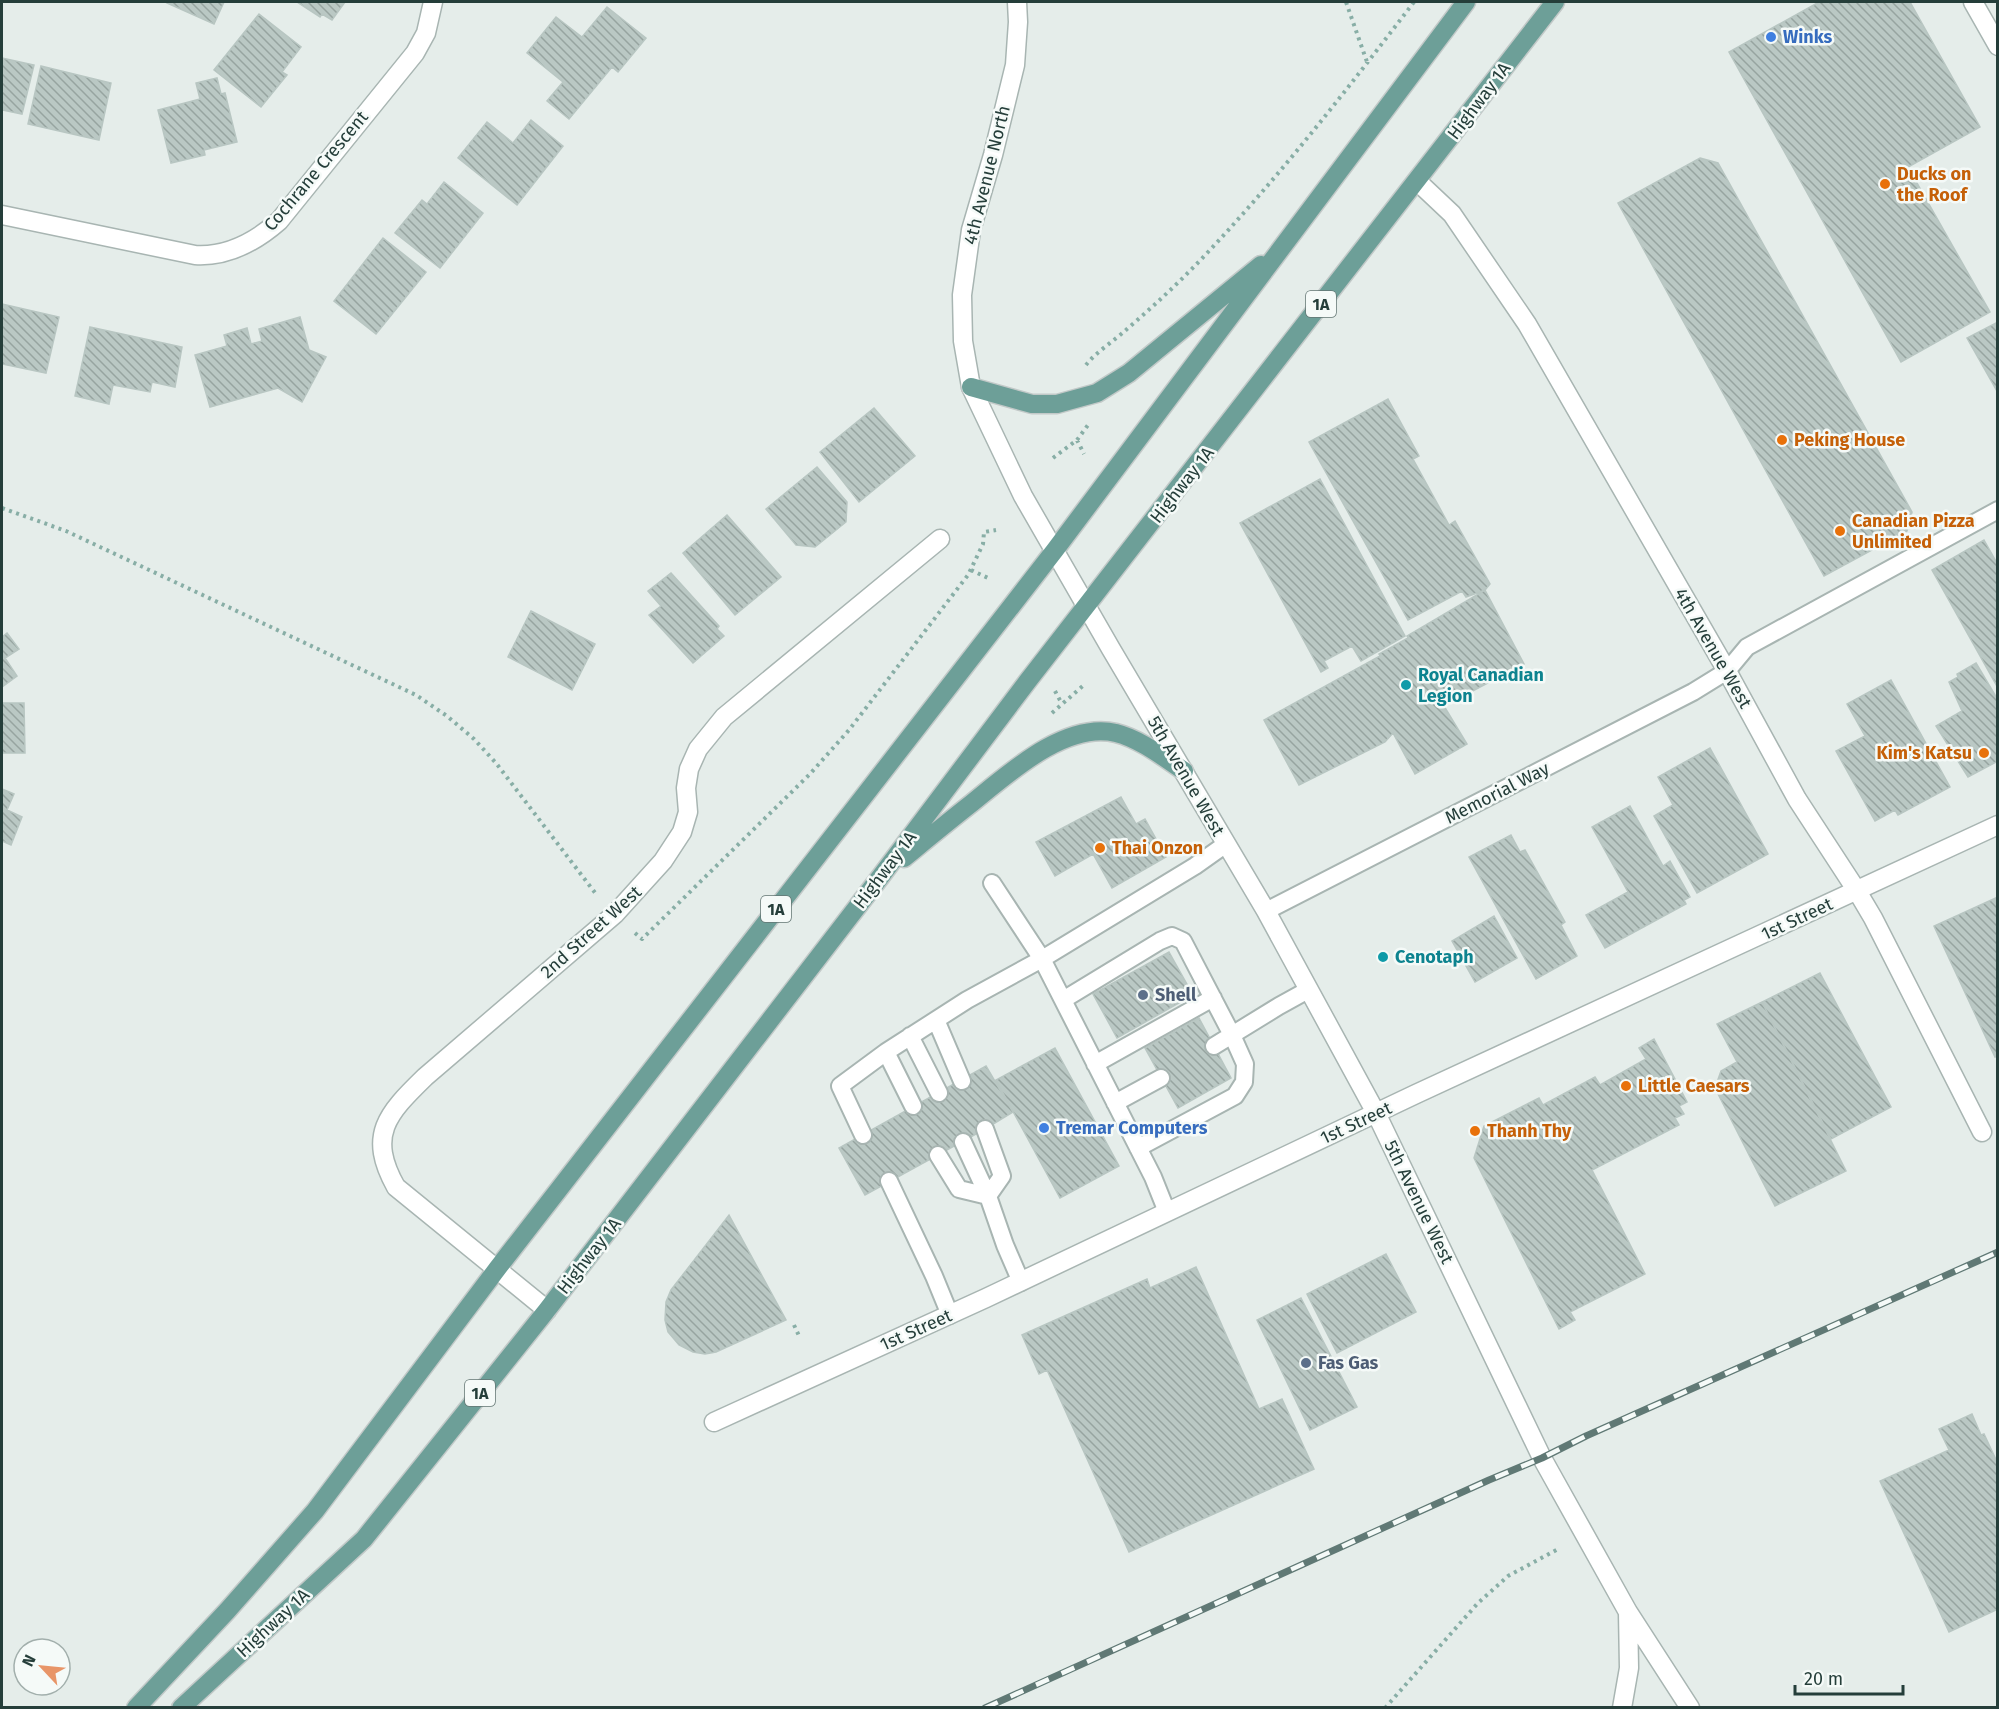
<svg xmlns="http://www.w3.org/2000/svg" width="1999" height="1709" font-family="'Fira Sans',sans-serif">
  <defs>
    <pattern id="building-back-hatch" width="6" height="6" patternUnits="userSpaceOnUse" patternTransform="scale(1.5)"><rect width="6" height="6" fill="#bac8c4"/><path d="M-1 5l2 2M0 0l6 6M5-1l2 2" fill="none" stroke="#97a4a0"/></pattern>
  </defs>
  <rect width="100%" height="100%" fill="#e5edea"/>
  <path fill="url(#building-back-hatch)" stroke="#b8c6c2" stroke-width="1.5" d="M168 2H224L214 24 167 3Z
    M297 2H345L332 20 322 14 320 17Z
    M1819 2H1910L1980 127 1908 167 1990 312 1901 362 1729 52Z
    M607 7 646 38 618 72 612 67 569 119 547 101 563 82 527 53 556 17 582 37Z
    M259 14 301 47 282 72 287 75 261 107 214 70Z
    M2 58 34 65 22 114 2 110Z
    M41 66 111 83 99 140 28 124Z
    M217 78 221 94 225 93 237 142 204 150 205 155 171 163 158 110 200 99 196 83Z
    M531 120 563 146 517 205 458 158 487 122 513 143Z
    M1700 158 1718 163 1912 512 1907 531 1824 576 1618 203Z
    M444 182 483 213 440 268 395 233 422 200 427 204Z
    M383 238 426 272 376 334 334 301Z
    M2 304 59 317 46 373 2 364Z
    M300 317 309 350 326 357 302 402 278 388 210 407 195 355 227 346 224 335 247 328 251 344 262 341 259 329Z
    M1998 322V393L1967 338Z
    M90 327 182 347 175 387 152 382 150 392 113 385 109 404 75 396Z
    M1388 399 1419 456 1413 459 1449 525 1455 521 1490 584 1485 590 1466 597 1462 591 1408 620 1309 442Z
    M874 408 915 456 859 502 820 452Z
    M817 467 847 502 846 522 815 547 796 545 766 509Z
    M1320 479 1405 636 1361 661 1352 646 1324 661 1328 668 1321 672 1240 523Z
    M727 515 781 577 735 615 683 553Z
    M1984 540 1998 565V688L1932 570Z
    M671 573 719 626 717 629 724 636 693 663 649 615 661 606 648 591Z
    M1485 590 1524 664 1444 706 1467 744 1415 774 1393 733 1385 742 1299 785 1264 720 1380 656 1379 654 1408 638 1407 636Z
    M531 611 595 644 572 690 508 657Z
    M7 633 19 649 5 658 17 676 2 687V637Z
    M1976 663 1998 700V761L1968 777 1936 726 1962 711 1949 682 1958 677 1957 674Z
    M1891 680 1950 787 1898 815 1895 810 1875 821 1836 751 1865 736 1847 704Z
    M2 703H24L25 753H2Z
    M1710 748 1768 854 1697 893 1654 816 1673 805 1658 777Z
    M2 789 14 794 7 810 22 817 11 845 2 841Z
    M1121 797 1136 824 1145 819 1166 857 1112 888 1093 854 1055 876 1036 842Z
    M1630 806 1663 866 1670 861 1690 897 1684 900 1686 904 1605 948 1586 915 1628 892 1592 827Z
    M1511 835 1520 852 1525 850 1565 922 1561 925 1577 956 1536 979 1469 857Z
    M1998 897V1056L1995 1057 1934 926Z
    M1494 916 1517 958 1475 982 1452 941Z
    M1169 952 1193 995 1117 1038 1093 994Z
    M1820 973 1891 1107 1831 1139 1762 1002Z
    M1762 1002 1846 1171 1775 1206 1715 1088 1721 1071 1737 1062 1717 1024Z
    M1199 1018 1231 1078 1178 1108 1145 1048Z
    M1654 1039 1687 1102 1679 1106 1684 1114 1675 1118 1679 1125 1592 1170 1645 1274 1570 1312 1575 1320 1559 1329 1474 1158 1484 1126 1539 1098 1543 1105 1595 1077 1600 1085 1646 1059 1639 1048Z
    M1055 1048 1119 1166 1060 1198 996 1080Z
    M986 1066 1013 1112 985 1129 865 1195 839 1148Z
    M729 1215 786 1320 716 1352 705 1354 693 1352 679 1345 668 1332 665 1320 666 1302 671 1290Z
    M1386 1254 1416 1312 1337 1353 1307 1294Z
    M1196 1267 1259 1409 1282 1399 1314 1469 1129 1552 1047 1370 1039 1374 1022 1335 1147 1279 1150 1288Z
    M1301 1298 1357 1407 1310 1430 1257 1320Z
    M1972 1414 1981 1435 1984 1434 1998 1464V1609L1949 1632 1880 1481 1949 1450 1939 1429Z"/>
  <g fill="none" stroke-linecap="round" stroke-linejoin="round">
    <defs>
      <path id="service" d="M1266 911 1693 692 1727 671 1747 647 1998 510
        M1063 1000 1160 941 1172 936 1183 941 1232 1035 1245 1064 1244 1082 1235 1096 1138 1148
        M936 1020 962 1081
        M910 1036 939 1093
        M1214 1046 1279 1006 1308 990
        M886 1052 913 1106
        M1095 1064 1213 998
        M1115 1103 1161 1078
        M985 1129 1002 1176 988 1196 1005 1245 1021 1282
        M863 1135 840 1086 886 1052 967 1000 1042 959 992 883
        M963 1142 988 1196
        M938 1155 959 1189 988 1196
        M889 1181 934 1276 950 1315
        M1167 1212 1153 1177 1042 959 1195 866 1226 844"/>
      <path id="minor" d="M1973 2 1998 46
        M1417 181 1452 214 1527 324 1727 671 1797 799 1857 891 1873 918 1982 1132
        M2 215 195 255C227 257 255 242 279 221L415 53 426 33 433 2
        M547 1310 396 1187C367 1135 387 1114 425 1077L615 914 663 861 682 832 688 812 686 788 689 769 698 749 724 717 940 539"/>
      <path id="tertiary" d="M1017 2 1018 22 1015 65 993 155 971 230 962 295 963 341 971 387 1023 496 1111 649 1266 911 1376 1113 1542 1458 1628 1612 1690 1708
        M714 1422 986 1298 1416 1094 1998 825
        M1622 1708 1629 1668 1628 1612"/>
      <path id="primary" d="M971 387 1032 404H1057L1097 393 1129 373 1261 265
        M904 858C926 840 949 821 972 803 1008 774 1065 721 1116 733 1140 739 1163 757 1184 771
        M136 1708 227 1611 315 1511 497 1269 1055 550 1466 2
        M181 1708 364 1539 547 1310 881 876 1027 682 1555 2"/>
    </defs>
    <use href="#service" stroke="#a8b5b2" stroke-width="20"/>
    <use href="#minor" stroke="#a8b5b2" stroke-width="21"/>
    <use href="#tertiary" stroke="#a8b5b2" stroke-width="21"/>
    <use href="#primary" stroke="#c2c9c8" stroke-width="21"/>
    <path stroke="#88aea6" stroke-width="4" stroke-dasharray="3 4.5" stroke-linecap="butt" d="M1346 2 1367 62
      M1086 365C1096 352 1114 341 1127 329 1156 304 1183 279 1209 251 1283 172 1349 87 1414 2
      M1077 440 1084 454
      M1053 458 1077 440 1088 425
      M2 508 66 531 416 695 447 716 474 739 496 763 596 894
      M971 570 988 578
      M1055 691 1062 704
      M1052 713 1085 684
      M635 933 642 939 810 774 849 730 968 575 983 544 984 532 996 530
      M794 1325 800 1338
      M1385 1708 1478 1603 1508 1576 1560 1548"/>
    <use href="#service" stroke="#fff" stroke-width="16"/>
    <use href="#minor" stroke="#fff" stroke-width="18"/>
    <use href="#tertiary" stroke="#fff" stroke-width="18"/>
    <use href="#primary" stroke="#6d9f98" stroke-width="18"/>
    <defs>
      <path id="rail" d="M985 1708 1489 1480 1542 1458 1586 1436 1998 1252"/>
    </defs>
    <use href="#rail" stroke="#607975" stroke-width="7"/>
    <use href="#rail" stroke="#f5faf8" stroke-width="4.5" stroke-dasharray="14" stroke-linecap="butt"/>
  </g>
  <g fill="#3f7fe0" stroke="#f5faf8" stroke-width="2">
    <circle cx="1771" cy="37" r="6"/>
    <circle cx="1044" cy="1128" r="6"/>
  </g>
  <g fill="#e8710a" stroke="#f5faf8" stroke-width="2">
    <circle cx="1885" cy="184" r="6"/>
    <circle cx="1782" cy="440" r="6"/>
    <circle cx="1840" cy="531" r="6"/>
    <circle cx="1984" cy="753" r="6"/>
    <circle cx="1100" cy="848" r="6"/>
    <circle cx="1626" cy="1086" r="6"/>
    <circle cx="1475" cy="1131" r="6"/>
  </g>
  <g fill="#0f9aa8" stroke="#f5faf8" stroke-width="2">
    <circle cx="1406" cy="685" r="6"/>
    <circle cx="1383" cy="957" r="6"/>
  </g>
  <g fill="#5c6f8a" stroke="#f5faf8" stroke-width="2">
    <circle cx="1143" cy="995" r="6"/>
    <circle cx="1306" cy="1363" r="6"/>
  </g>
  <g text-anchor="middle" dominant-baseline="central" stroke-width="5" stroke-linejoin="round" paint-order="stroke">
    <g fill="#f5faf8" stroke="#637673" stroke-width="1.5">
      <rect x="1306" y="291" width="30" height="26" rx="4.5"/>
      <rect x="761" y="896" width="30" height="26" rx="4.5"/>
      <rect x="465" y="1380" width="30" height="26" rx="4.5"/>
    </g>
    <g font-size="16" font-weight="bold" fill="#253e3a">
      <text x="1321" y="304">1A</text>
      <text x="776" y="909">1A</text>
      <text x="480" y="1393">1A</text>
    </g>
    <g font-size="18" font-weight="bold" fill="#366cbe" stroke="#f5faf8" text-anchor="start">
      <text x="1783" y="37">Winks</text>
      <text x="1056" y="1128">Tremar Computers</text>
    </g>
    <g font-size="18" fill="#253e3a" stroke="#f5faf8">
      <text transform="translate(1479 101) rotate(-53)">Highway 1A</text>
      <text transform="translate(316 171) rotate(-50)">Cochrane Crescent</text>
      <text transform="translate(987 175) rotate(-76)">4th Avenue North</text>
      <text transform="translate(1182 485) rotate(-52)">Highway 1A</text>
      <text transform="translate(1713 648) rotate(60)">4th Avenue West</text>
      <text transform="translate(1186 776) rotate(60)">5th Avenue West</text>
      <text transform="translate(1497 793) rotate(-27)">Memorial Way</text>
      <text transform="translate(885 870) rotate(-53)">Highway 1A</text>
      <text transform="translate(1797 919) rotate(-25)">1st Street</text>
      <text transform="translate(591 932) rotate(-42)">2nd Street West</text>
      <text transform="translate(1356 1123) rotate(-25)">1st Street</text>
      <text transform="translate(1419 1202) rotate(64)">5th Avenue West</text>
      <text transform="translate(589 1256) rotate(-52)">Highway 1A</text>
      <text transform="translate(916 1330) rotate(-24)">1st Street</text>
      <text transform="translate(273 1623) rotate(-43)">Highway 1A</text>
    </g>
    <g font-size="18" font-weight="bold" fill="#c56008" stroke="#f5faf8" text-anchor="start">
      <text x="1897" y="174">Ducks on<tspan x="1897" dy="21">the Roof</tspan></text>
      <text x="1794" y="440">Peking House</text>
      <text x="1852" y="521">Canadian Pizza<tspan x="1852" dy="21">Unlimited</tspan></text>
      <text x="1972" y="753" text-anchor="end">Kim's Katsu</text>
      <text x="1112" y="848">Thai Onzon</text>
      <text x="1638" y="1086">Little Caesars</text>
      <text x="1487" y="1131">Thanh Thy</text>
    </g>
    <g font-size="18" font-weight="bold" fill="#0d838f" stroke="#f5faf8" text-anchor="start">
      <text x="1418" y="675">Royal Canadian<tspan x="1418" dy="21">Legion</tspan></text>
      <text x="1395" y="957">Cenotaph</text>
    </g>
    <g font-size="18" font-weight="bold" fill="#4e5e75" stroke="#f5faf8" text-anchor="start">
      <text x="1155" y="995">Shell</text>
      <text x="1318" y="1363">Fas Gas</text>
    </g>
  </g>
  <rect width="1999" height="1709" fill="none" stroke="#253e3a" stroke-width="6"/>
  <g transform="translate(42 1667) rotate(296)"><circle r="28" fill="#f5faf8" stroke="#a2afac" stroke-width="1.5"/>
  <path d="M0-4.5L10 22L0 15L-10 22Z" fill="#e89568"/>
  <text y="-9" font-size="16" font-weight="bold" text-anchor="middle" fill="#253e3a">N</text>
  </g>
  <path d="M1795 1685v9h108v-9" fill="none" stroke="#253e3a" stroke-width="3"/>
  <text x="1804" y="1685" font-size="18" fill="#253e3a" stroke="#f5faf8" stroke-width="4.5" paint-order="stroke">20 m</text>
</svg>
